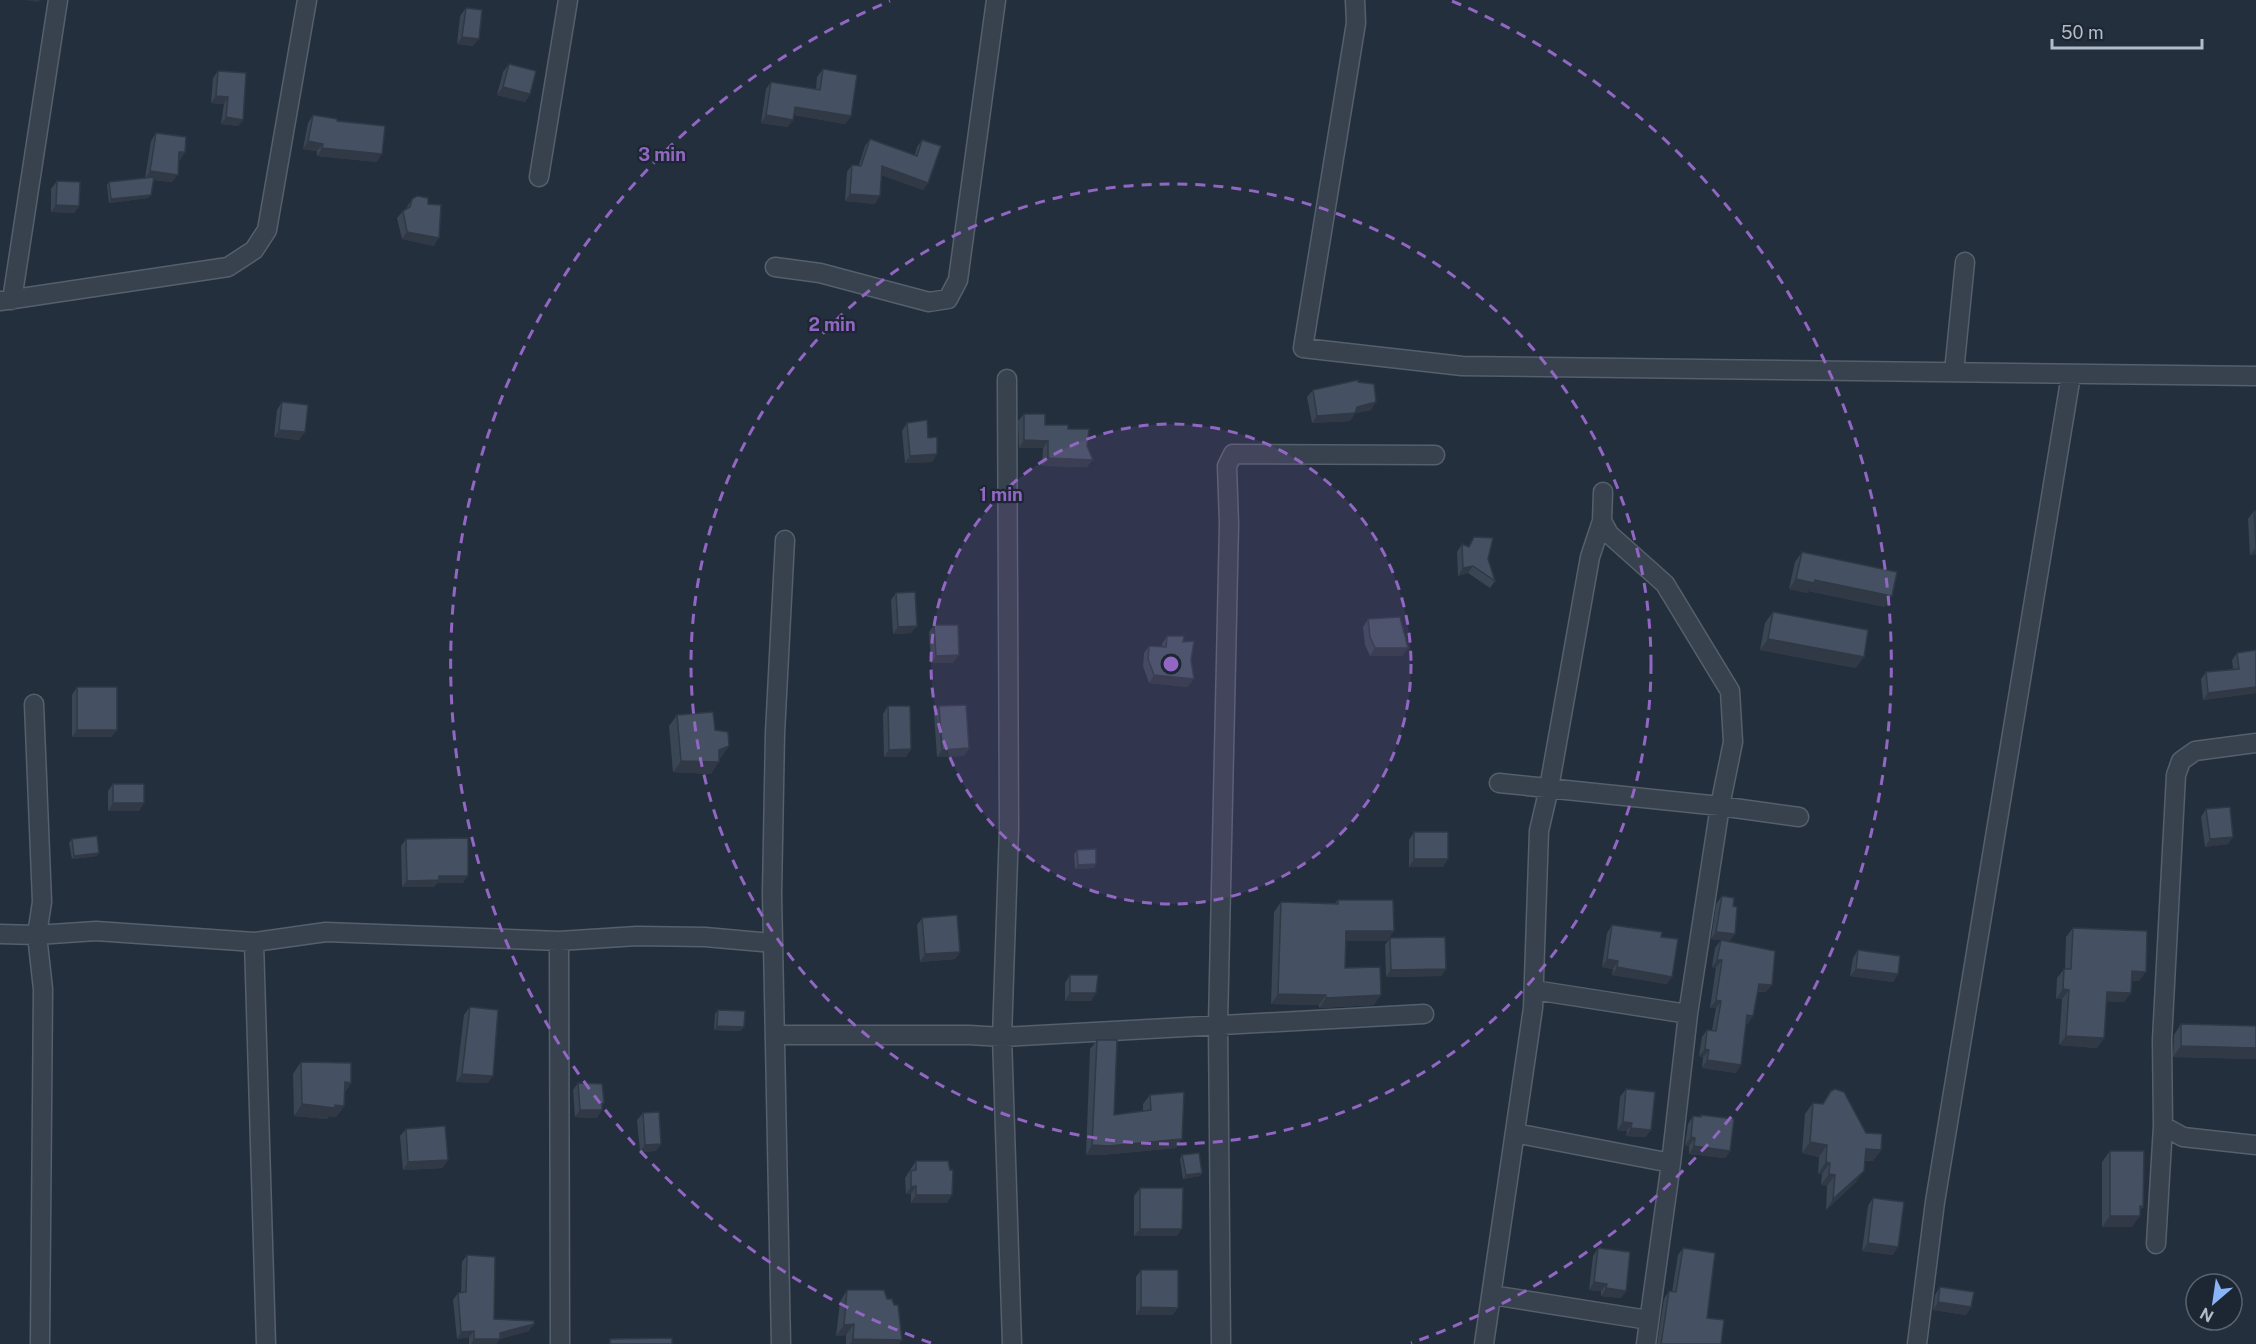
<svg xmlns="http://www.w3.org/2000/svg" width="2256" height="1344" font-family="'Public Sans',sans-serif">
  <rect width="100%" height="100%" fill="#242f3e"/>
  <g fill="none" stroke-linecap="round" stroke-linejoin="round">
    <defs>
      <path id="street" d="M1355 0 1356 23 1303 348 1462 366 2256 376
        M539 177 568 0
        M775 267 820 273 929 302 948 299 958 280 996 0
        M12 300 58 0
        M0 301 228 267 254 250 267 230 307 0
        M1954 372 1965 262
        M1007 379 1009 829 1002 1037 1012 1344
        M1603 492 1602 521 1609 534 1665 584 1730 691 1733 742 1720 806 1688 1014 1671 1163 1646 1344
        M34 704 42 902 37 935 96 931 254 942 326 932 559 941 637 936 705 937 773 943
        M2256 743 2195 751 2181 761 2176 775 2162 1040 2163 1126 2183 1137 2256 1145
        M1499 783 1720 806 1799 817
        M0 934 37 935 43 989 40 1344
        M559 941 560 1344
        M254 942 266 1344
        M1534 990 1688 1014
        M776 1035H969L1002 1037 1424 1014
        M1515 1133 1671 1163
        M2156 1244 2163 1126
        M1492 1295 1648 1320
        M781 1344 772 894 775 733 785 540
        M1221 1344 1218 1025 1229 524 1227 466 1233 454 1435 455
        M1484 1344 1533 1008 1539 831 1549 788 1590 557 1602 521
        M1917 1344 1935 1202 2071 375"/>
    </defs>
    <use href="#street" stroke="#565f6c" stroke-width="21"/>
    <use href="#street" stroke="#38414e" stroke-width="18"/>
  </g>
  <path fill="#3b4654" d="M466 8 473 46 457 44 460 16Z
    M509 64 530 94 525 102 497 95 503 72Z
    M823 69 851 116 845 124 794 115 788 127 761 123 766 89 771 82 816 89 817 77Z
    M218 71 243 120 238 126 221 124 224 104 211 103 213 78Z
    M313 115 377 162 317 156V151L303 149 308 123Z
    M156 133 185 152 180 160H179L172 182 153 180 148 198 109 203 107 185 109 182 145 178 151 141Z
    M870 139 915 155 917 147 922 140 928 183 923 190 882 175 875 204 845 201 847 172 852 165H859L865 146Z
    M57 181 79 206 74 213 51 212V189Z
    M412 199 434 246 402 239 397 218 403 211 406 209 407 207Z
    M1358 382 1371 410 1355 413 1350 421 1312 423 1307 397 1313 390Z
    M282 402 299 440 274 437 277 410Z
    M1024 414 1045 425 1068 429 1087 446V467L1042 466 1043 448H1019L1018 421Z
    M907 423 928 438 937 454 932 462 905 463 902 431Z
    M2254 511H2256V554L2250 555 2248 519Z
    M1474 537 1495 581 1490 588 1468 573 1458 576 1457 552 1462 544 1468 547Z
    M1802 552 1885 607 1808 591 1807 593 1789 589 1795 562Z
    M896 593 911 633 893 634 891 600Z
    M1773 612 1856 668 1760 650 1765 623Z
    M1368 619 1408 648 1402 656H1370L1365 645 1363 627Z
    M934 625 953 663H931L929 632Z
    M1167 636 1183 642 1191 660 1188 687 1149 683 1143 666 1144 653 1149 646H1162V644Z
    M2237 653 2256 693 2203 700 2201 679 2206 672 2233 669 2232 660Z
    M77 687 117 730 111 737H72V695Z
    M888 706 911 749 906 757H884L883 714Z
    M939 706 969 748 964 756 937 757 934 714Z
    M677 715 715 730 729 746 721 757 719 758 711 774 673 772 669 726Z
    M113 784 144 803 139 811H108V791Z
    M2206 809 2233 837 2228 844 2205 847 2201 817Z
    M1414 832 1443 867H1409V840Z
    M72 839 97 856 72 859 69 843Z
    M406 839 463 883H437L434 887H402L401 846Z
    M1077 850 1096 864 1094 868 1075 869 1074 854Z
    M1722 896 1730 941 1711 939 1716 904Z
    M1338 900 1387 941H1346L1345 968 1374 1005 1319 1008V1005L1271 1004 1274 912 1281 902 1335 903Z
    M922 918 960 952 955 959 920 962 917 925Z
    M1612 925 1661 937 1667 984 1612 975 1613 969 1602 967 1607 933Z
    M2073 928 2139 981H2131L2124 1002 2106 1001 2104 1038 2097 1048 2059 1045 2062 999H2056L2057 978 2064 969H2065L2066 937Z
    M1390 938 1446 969 1441 976 1386 977 1385 945Z
    M1721 940 1766 992H1757L1748 1024H1746L1736 1073 1702 1068 1703 1057 1699 1056 1702 1037 1707 1030H1712L1716 1008H1710L1716 968 1712 967 1715 948Z
    M1858 950 1898 974 1893 982 1850 976 1853 958Z
    M1070 975 1096 993 1091 1001H1065V983Z
    M470 1007 488 1083 456 1082 464 1015Z
    M718 1010 741 1031 714 1030 715 1014Z
    M2181 1024 2256 1026V1059L2173 1057 2174 1035Z
    M1097 1040 1114 1115 1143 1111V1104L1150 1095 1176 1148 1101 1155H1086L1090 1049Z
    M301 1062 351 1083 345 1092 344 1106 336 1117 329 1116 327 1119 294 1116 293 1074Z
    M578 1083 604 1102 597 1118 575 1117 573 1090Z
    M1626 1089 1646 1137 1626 1136 1627 1131 1617 1130 1620 1097Z
    M1813 1103 1866 1133 1881 1150 1873 1161H1865L1856 1182 1826 1210 1827 1186 1821 1185 1822 1174H1818L1819 1157 1802 1153 1805 1114Z
    M643 1113 656 1151 640 1152 637 1120Z
    M1701 1115 1730 1151 1725 1158 1689 1154V1146L1685 1145 1688 1124 1693 1116 1700 1117Z
    M406 1129 448 1160 442 1168 403 1170 400 1136Z
    M2110 1151 2140 1212 2132 1227H2102V1162Z
    M1182 1155 1202 1173 1200 1176 1183 1179 1180 1159Z
    M916 1161 947 1203H911V1194H906L905 1178Z
    M1140 1188 1177 1236H1134V1196Z
    M1873 1198 1893 1255 1862 1251 1868 1206Z
    M1598 1248 1626 1291 1621 1298 1601 1296V1291L1589 1290 1593 1256Z
    M1683 1248 1707 1318 1721 1344H1657L1664 1299 1669 1291 1672 1292 1678 1255Z
    M467 1255 494 1319 529 1331 500 1339 496 1344H469V1337L457 1339 453 1300 458 1293H461L462 1262Z
    M1141 1270 1173 1315H1136V1277Z
    M1940 1287 1971 1307 1966 1315 1933 1310 1935 1295Z
    M847 1290 887 1299 902 1340 899 1344H846V1335L836 1336 840 1302Z"/>
  <path fill="#303945" d="M24 0H40L38 2Z
    M462 37 479 39 473 46 457 44Z
    M503 87 530 94 525 102 497 95Z
    M216 96 228 97 224 104 211 103Z
    M795 107 851 116 845 124 790 114Z
    M766 115 793 120 788 127 761 123Z
    M226 117 243 120 238 126 221 124Z
    M308 141 323 144 317 151 303 149Z
    M322 148 382 154 377 162 317 156Z
    M179 152H185L180 160H174Z
    M882 166 928 183 923 190 877 174Z
    M150 171 178 175 172 182 145 179Z
    M850 194 880 196 875 204 845 201Z
    M151 195 148 198 109 203 111 199Z
    M56 205 79 206 74 213 51 212Z
    M407 232 439 238 434 246 402 239Z
    M1376 402 1371 410 1355 413 1350 421 1312 423 1317 416Z
    M279 430 305 432 299 440 274 437Z
    M1024 440 1048 441 1043 448H1019Z
    M937 454 932 462 905 463 910 456Z
    M1048 458 1093 460 1087 467 1042 466Z
    M2256 547V554L2250 555Z
    M1473 566 1468 573 1458 576 1463 568Z
    M1796 579 1815 580 1892 596 1885 607 1808 591 1807 593 1789 589Z
    M917 626 911 633 893 634 898 627Z
    M1768 639 1864 657 1856 668 1760 650Z
    M1375 648H1408L1402 656H1370Z
    M959 655 953 663H931L936 656Z
    M1154 675 1194 679 1188 687 1149 683Z
    M2256 687V693L2203 700 2208 693Z
    M77 730H117L111 737H72Z
    M729 746 721 757 712 761 719 750Z
    M969 748 964 756 937 757 942 750Z
    M911 749 906 757H884L889 750Z
    M681 761 719 762 711 774 673 772Z
    M113 803H144L139 811H108Z
    M2233 837 2228 844 2205 847 2210 839Z
    M99 853 97 856 72 859 74 856Z
    M1414 859H1448L1443 867H1409Z
    M1096 864 1094 868 1075 869 1078 865Z
    M439 876H468L463 883H437L434 887H402L407 881Z
    M1346 931H1394L1387 941H1339Z
    M1716 932 1735 934 1730 941 1711 939Z
    M960 952 955 959 920 962 925 954Z
    M1607 959 1618 961 1613 969 1602 967Z
    M1717 960H1722L1716 968 1712 967Z
    M1617 967 1672 977 1667 984 1612 975Z
    M1446 969 1441 976 1386 977 1391 970Z
    M1856 969 1898 974 1893 982 1850 976Z
    M2132 971 2146 972 2139 981H2125Z
    M1759 984 1772 985 1766 992 1753 991Z
    M2063 989 2069 990 2062 999H2056Z
    M2107 992 2131 993 2124 1002 2100 1001Z
    M1070 993H1096L1091 1001H1065Z
    M1278 994 1326 995 1319 1005 1271 1004Z
    M1381 995 1374 1005 1319 1008 1326 998Z
    M1716 1000 1721 1001 1716 1008H1710Z
    M1747 1015 1753 1016 1748 1024 1742 1023Z
    M717 1026 744 1027 741 1031 714 1030Z
    M2066 1036 2104 1038 2097 1048 2059 1045Z
    M2181 1046 2256 1048V1059L2173 1057Z
    M1705 1049 1709 1050 1703 1057 1699 1056Z
    M1707 1060 1741 1065 1736 1073 1702 1068Z
    M462 1074 493 1076 488 1083 456 1082Z
    M345 1082 351 1083 343 1094Z
    M604 1102 598 1110H602L597 1118 575 1117 580 1110 602 1104Z
    M302 1104 335 1105 344 1106 336 1117 329 1116 327 1119 294 1116Z
    M1623 1122 1632 1123 1627 1131 1617 1130Z
    M1631 1128 1651 1130 1646 1137 1626 1136Z
    M1691 1137 1695 1138 1689 1146 1685 1145Z
    M1182 1139 1176 1148 1101 1155H1086L1092 1145Z
    M1810 1142 1827 1145 1819 1157 1802 1153Z
    M661 1144 656 1151 640 1152 645 1145Z
    M1694 1146 1730 1151 1725 1158 1689 1154Z
    M1866 1149 1881 1150 1873 1161 1858 1160Z
    M448 1160 442 1168 403 1170 408 1162Z
    M1826 1162 1830 1163 1822 1174H1818Z
    M1864 1171 1856 1182 1826 1210 1833 1199Z
    M1202 1173 1200 1176 1183 1179 1186 1175Z
    M1829 1174 1835 1175 1827 1186 1821 1185Z
    M916 1186 911 1194H906L911 1187Z
    M916 1195H952L947 1203H911Z
    M2140 1206 2143 1207 2136 1216H2140L2132 1227H2102L2110 1216Z
    M1140 1229H1182L1177 1236H1134Z
    M1868 1243 1898 1247 1893 1255 1862 1251Z
    M1594 1282 1607 1284 1601 1291 1589 1290Z
    M1606 1288 1626 1291 1621 1298 1601 1296Z
    M1938 1302 1971 1307 1966 1315 1933 1310Z
    M1141 1307 1178 1308 1173 1315H1136Z
    M534 1324 529 1331 500 1339 496 1344H471L474 1339 500 1333Z
    M854 1324 846 1335 836 1336 844 1325Z
    M474 1331 469 1337 457 1339 461 1332Z
    M853 1339 902 1340 899 1344H850Z"/>
  <path fill="#455162" stroke="#303945" stroke-width="1.5" d="M466 8 482 10 479 39 462 37Z
    M509 64 536 71 530 94 503 87Z
    M823 69 857 75 851 116 795 107 793 120 766 115 771 82 820 90Z
    M218 71 246 73 243 120 226 117 228 97 216 96Z
    M313 115 337 119V121L385 126 382 154 322 148 323 144 308 141Z
    M156 133 186 137 185 152H179L178 175 150 171Z
    M870 139 917 156 922 140 941 146 928 183 882 166 880 196 850 194 852 165 861 166Z
    M154 177 151 195 111 199 109 182Z
    M57 181 80 182 79 206 56 205Z
    M417 196 428 198V204L441 205 439 238 407 232 403 211 410 207 412 199Z
    M1358 380V382L1374 384 1376 402 1357 407 1355 413 1317 416 1313 390Z
    M282 402 308 405 305 432 279 430Z
    M1024 414H1045V425H1068V429H1089L1087 446 1093 460 1048 458V441L1024 440Z
    M927 420 928 438 937 437V454L910 456 907 423Z
    M2254 511H2256V547Z
    M1474 537 1493 538 1488 559 1495 581 1473 566 1463 568 1462 544 1469 547Z
    M1802 552 1897 572 1892 596 1815 580 1814 583 1796 579Z
    M915 592 917 626 898 627 896 593Z
    M1773 612 1868 630 1864 657 1768 639Z
    M1400 617 1408 648H1375L1370 637 1368 619Z
    M934 625H958L959 655 936 656Z
    M1167 636H1184L1183 642 1194 641 1191 660 1194 679 1154 675 1148 659 1149 646 1166 647Z
    M2256 650V687L2208 693 2206 672 2239 669 2237 653Z
    M77 687H117V730H77Z
    M966 705 969 748 942 750 939 706Z
    M888 706H910L911 749 889 750Z
    M713 712 715 730 728 732 729 746 719 750V762L681 761 677 715Z
    M113 784H144V803H113Z
    M2230 807 2233 837 2210 839 2206 809Z
    M1414 832H1448V859H1414Z
    M97 836 99 853 74 856 72 839Z
    M468 838V876H439V880L407 881 406 839Z
    M1096 849V864L1078 865 1077 850Z
    M1722 896 1734 898 1733 906 1737 907 1735 934 1716 932Z
    M1338 900H1393L1394 931H1346L1345 968 1380 967 1381 995 1326 998V995L1278 994 1281 902 1338 904Z
    M957 915 960 952 925 954 922 918Z
    M1612 925 1662 932 1661 937 1678 939 1672 977 1617 967 1618 961 1607 959Z
    M2073 928 2147 931 2146 972 2132 971 2131 993 2107 992 2104 1038 2066 1036 2069 990 2063 989 2064 969H2071Z
    M1445 937 1446 969 1391 970 1390 938Z
    M1721 940 1775 951 1772 985 1759 984 1753 1016 1747 1015 1741 1065 1707 1060 1709 1050 1705 1049 1707 1030 1716 1031 1721 1001 1716 1000 1722 960H1717Z
    M1858 950 1900 956 1898 974 1856 969Z
    M1070 975H1098L1096 993H1070Z
    M470 1007 498 1010 493 1076 462 1074Z
    M718 1010 745 1011 744 1027 717 1026Z
    M2181 1024 2256 1026V1048L2181 1046Z
    M1097 1040H1117L1114 1115 1151 1110 1150 1095 1184 1092 1182 1139 1108 1146 1092 1145Z
    M301 1062 351 1063V1083L345 1082 344 1106 335 1105V1108L302 1104Z
    M578 1083 602 1084 604 1102 602 1104V1110H580Z
    M1626 1089 1655 1092 1651 1130 1631 1128 1632 1123 1623 1122Z
    M1835 1089 1844 1092 1866 1133 1882 1134 1881 1150 1866 1149 1864 1171 1833 1199 1835 1175 1829 1174 1830 1163 1826 1162 1827 1145 1810 1142 1813 1103 1823 1104 1831 1091Z
    M659 1112 661 1144 645 1145 643 1113Z
    M1701 1115 1734 1119 1730 1151 1694 1146 1695 1138 1691 1137 1693 1116 1701 1117Z
    M445 1126 448 1160 408 1162 406 1129Z
    M2110 1151H2144L2143 1207 2140 1206V1216H2110Z
    M1199 1153 1202 1173 1186 1175 1182 1155Z
    M916 1161H948L950 1170H953L952 1195H916V1186L911 1187V1171L916 1170Z
    M1140 1188H1183L1182 1229H1140Z
    M1873 1198 1904 1202 1898 1247 1868 1243Z
    M1598 1248 1630 1252 1626 1291 1606 1288 1607 1284 1594 1282Z
    M1683 1248 1715 1253 1707 1318 1724 1320 1721 1344H1661L1669 1291 1676 1292Z
    M467 1255 495 1257 494 1319 534 1321V1324L500 1333V1339H474V1331L461 1332 458 1293 466 1292Z
    M1141 1270H1178V1308L1141 1307Z
    M1940 1287 1974 1292 1971 1307 1938 1302Z
    M847 1290H884L887 1299H892L894 1305H898L902 1340 853 1339 854 1324 844 1325Z
    M672 1338V1344H610V1339Z"/>
  <circle cx="1171" cy="664" r="240" fill="#9266c3" fill-opacity=".12"/>
  <g fill="none" stroke="#9266c3" stroke-width="3" stroke-dasharray="10 8">
    <circle cx="1171" cy="664" r="240"/>
    <circle cx="1171" cy="664" r="480"/>
    <path d="M931 1343A720 720 0 0 1 890 1M1452 1A720 720 0 0 1 1411 1343"/>
  </g>
  <circle cx="1171" cy="664" r="9" fill="#9266c3" stroke="#1d2633" stroke-width="3"/>
  <g font-size="18" text-anchor="middle" font-weight="bold" fill="#9266c3" stroke="#1d2633" stroke-width="4.5" stroke-linejoin="round" paint-order="stroke">
    <text x="662" y="161">3 min</text>
    <text x="832" y="331">2 min</text>
    <text x="1001" y="501">1 min</text>
  </g>
  <g transform="translate(2214 1302) rotate(209)"><circle r="28" fill="#1d2633" stroke="#59626f" stroke-width="1.5"/>
  <path d="M0-4.5L10 22L0 15L-10 22Z" fill="#8ab4f8"/>
  <text y="-9" font-size="16" font-weight="bold" text-anchor="middle" fill="#b4bcc9">N</text>
  </g>
  <path d="M2052 39v9h150v-9" fill="none" stroke="#b4bcc9" stroke-width="3"/>
  <text x="2061" y="39" font-size="18" fill="#b4bcc9" stroke="#1d2633" stroke-width="4.5" paint-order="stroke">50 m</text>
</svg>
